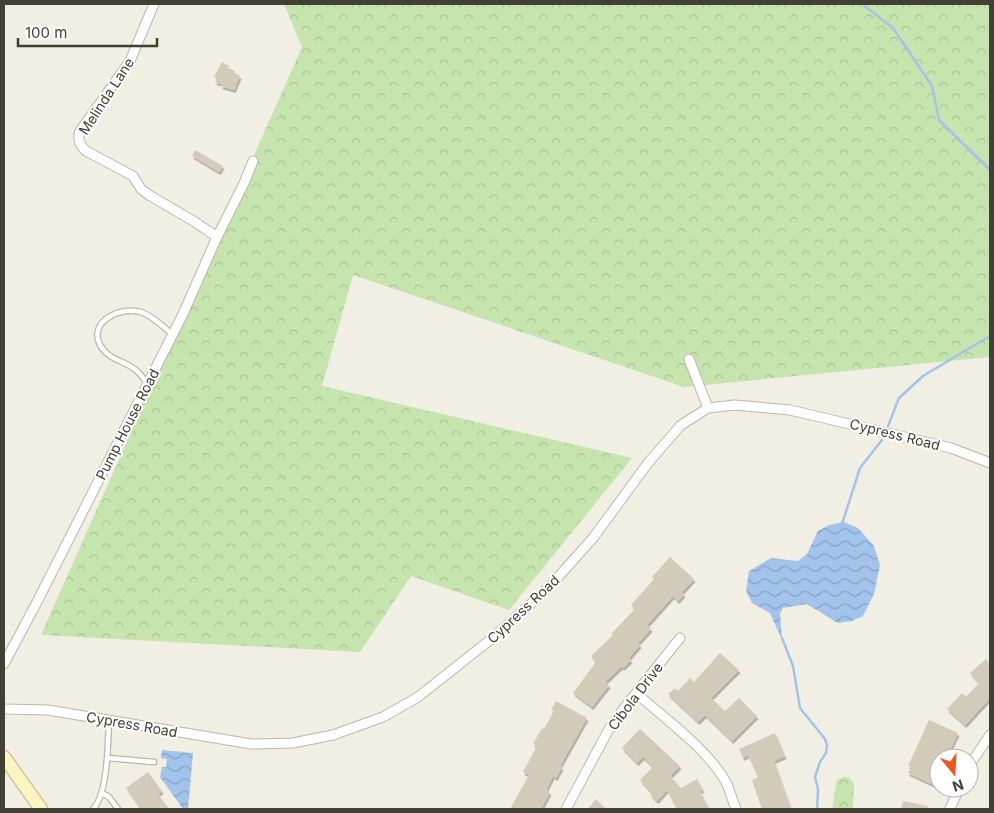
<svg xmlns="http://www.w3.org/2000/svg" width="994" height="813" font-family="Inter,sans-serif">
  <defs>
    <pattern id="forest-crowns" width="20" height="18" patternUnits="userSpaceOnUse" patternTransform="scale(1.25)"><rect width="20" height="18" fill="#c5e4ae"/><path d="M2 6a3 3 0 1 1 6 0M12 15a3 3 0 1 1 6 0" fill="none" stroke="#aac596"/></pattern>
    <pattern id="water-waves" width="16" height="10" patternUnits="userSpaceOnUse" patternTransform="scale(1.25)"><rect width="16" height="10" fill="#a2c4ec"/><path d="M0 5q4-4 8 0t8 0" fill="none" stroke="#86a1c0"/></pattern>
    <filter id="shadow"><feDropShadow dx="1.5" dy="3" stdDeviation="0" flood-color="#0004"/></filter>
  </defs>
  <rect width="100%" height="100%" fill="#f1eee4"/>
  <path fill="url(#forest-crowns)" d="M284 4H990V357L684 387 353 275 322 386 632 458 509 610 411 576 360 652 41 635 302 47Z
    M844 777H849L854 784 853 809H832L837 780Z"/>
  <path fill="url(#water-waves)" d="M844 522 858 528 874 546 880 565 874 594 863 616 852 621 838 623 807 604 783 608 780 614 782 640 770 613 752 603 746 591 749 571 771 558 798 561 807 554 818 531 829 525Z
    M162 750 193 753 188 809H183L160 777 162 767H166L167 759 161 758Z"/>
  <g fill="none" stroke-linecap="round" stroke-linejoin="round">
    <path stroke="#a2c4ec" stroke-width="2.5" d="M862 4 893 28 932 86 939 120 990 170
      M888 426 899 398 923 376 990 336
      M842 524 860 468 882 440
      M782 638 793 666 800 708 825 739 827 745 826 753 820 762 815 777 818 789 817 809"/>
  </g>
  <path fill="#d2cbba" filter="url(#shadow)" d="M222 62 229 66 228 68 235 71 234 73 240 76 234 90 221 86 222 84 215 82 217 78 214 77Z
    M195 150 223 166 219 172 192 156Z
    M670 557 694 579 682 592 684 594 678 601 673 596 647 625 651 629 638 643 640 645 629 658 631 660 623 668 622 666 605 682 609 685 592 707 573 693 596 662 591 656 613 635 611 634 635 609 631 605 654 579 652 577Z
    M720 653 739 670 711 698 725 711 739 698 757 716 732 741 705 715 698 722 668 694 675 688 678 691 690 678 694 682Z
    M986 659 990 664V698L965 725 947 709 962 693 966 697 979 683 970 673Z
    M556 701 587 718 560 766 562 767 556 778 553 776 546 790 550 792 541 809H510L529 775 523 772 537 746 533 744 542 728 544 729 554 711 551 710Z
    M929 720 958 733 946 758H939V779L936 786 908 773 911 767 908 766Z
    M640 729 680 766 670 776 681 788 697 779 703 790 700 791 709 809H677L667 790 657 801 650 794 652 793 640 780 653 767 643 757 637 763 622 748Z
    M775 733 785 756 774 761 791 809H762L752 780 758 777 748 755 743 758 739 749Z
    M148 772 162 791 158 794 169 809H141L126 788Z
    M596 799 606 809H588Z
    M903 801 928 806 927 809H901Z"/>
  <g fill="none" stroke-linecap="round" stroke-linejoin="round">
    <defs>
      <path id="lane" d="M147 383C144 379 141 375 137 371 125 360 109 361 100 345 88 321 121 306 141 312 153 316 162 326 172 334
        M108 758 154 762
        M102 793 109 797 118 809
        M93 809C108 794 108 741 109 720"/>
      <path id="street" d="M154 4 130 61 80 131C77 138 80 146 86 151L133 176 141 189 149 195 195 222 217 237
        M689 359 708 408
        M4 664 37 602 183 314 217 237 245 181 253 161
        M636 693C664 718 710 751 727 784 730 792 733 801 736 809
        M4 709 48 710 251 744 293 743 333 735 383 717 418 697 490 640 534 601 551 585 593 538 648 463 681 425 708 408 735 405 790 410 951 448 990 463
        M969 766 990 735
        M566 809 608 731 621 712 680 638
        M950 809 959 788"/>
      <path id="secondary" d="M4 757 41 809"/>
    </defs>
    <use href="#lane" stroke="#bcb7a7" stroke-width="7"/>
    <use href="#street" stroke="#bcb7a7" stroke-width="11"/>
    <use href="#secondary" stroke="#cfc795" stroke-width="15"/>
    <use href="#lane" stroke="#fff" stroke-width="4.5"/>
    <use href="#street" stroke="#fff" stroke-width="9"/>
    <use href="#secondary" stroke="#fcf5c3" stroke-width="12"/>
  </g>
  <g text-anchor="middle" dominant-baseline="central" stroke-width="4" stroke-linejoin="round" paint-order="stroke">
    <g font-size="14" fill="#423f34" stroke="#fff">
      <text transform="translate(106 96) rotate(-57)">Melinda Lane</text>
      <text transform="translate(127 424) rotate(-63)">Pump House Road</text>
      <text transform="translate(895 434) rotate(14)">Cypress Road</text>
      <text transform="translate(523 609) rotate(-43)">Cypress Road</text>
      <text transform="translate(635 696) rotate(-53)">Cibola Drive</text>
      <text transform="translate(132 724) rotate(10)">Cypress Road</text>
    </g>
  </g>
  <rect width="994" height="813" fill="none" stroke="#423f34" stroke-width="10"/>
  <g transform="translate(954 773) rotate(162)"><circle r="24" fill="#ffffff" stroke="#b3b2ae"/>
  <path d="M0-4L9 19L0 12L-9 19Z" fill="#ef561c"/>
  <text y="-8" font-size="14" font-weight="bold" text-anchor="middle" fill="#423f34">N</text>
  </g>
  <path d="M18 38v8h139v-8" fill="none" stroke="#423f34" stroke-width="2.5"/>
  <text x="25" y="38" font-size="15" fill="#423f34" stroke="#ffffff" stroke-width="4" paint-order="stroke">100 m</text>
</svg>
